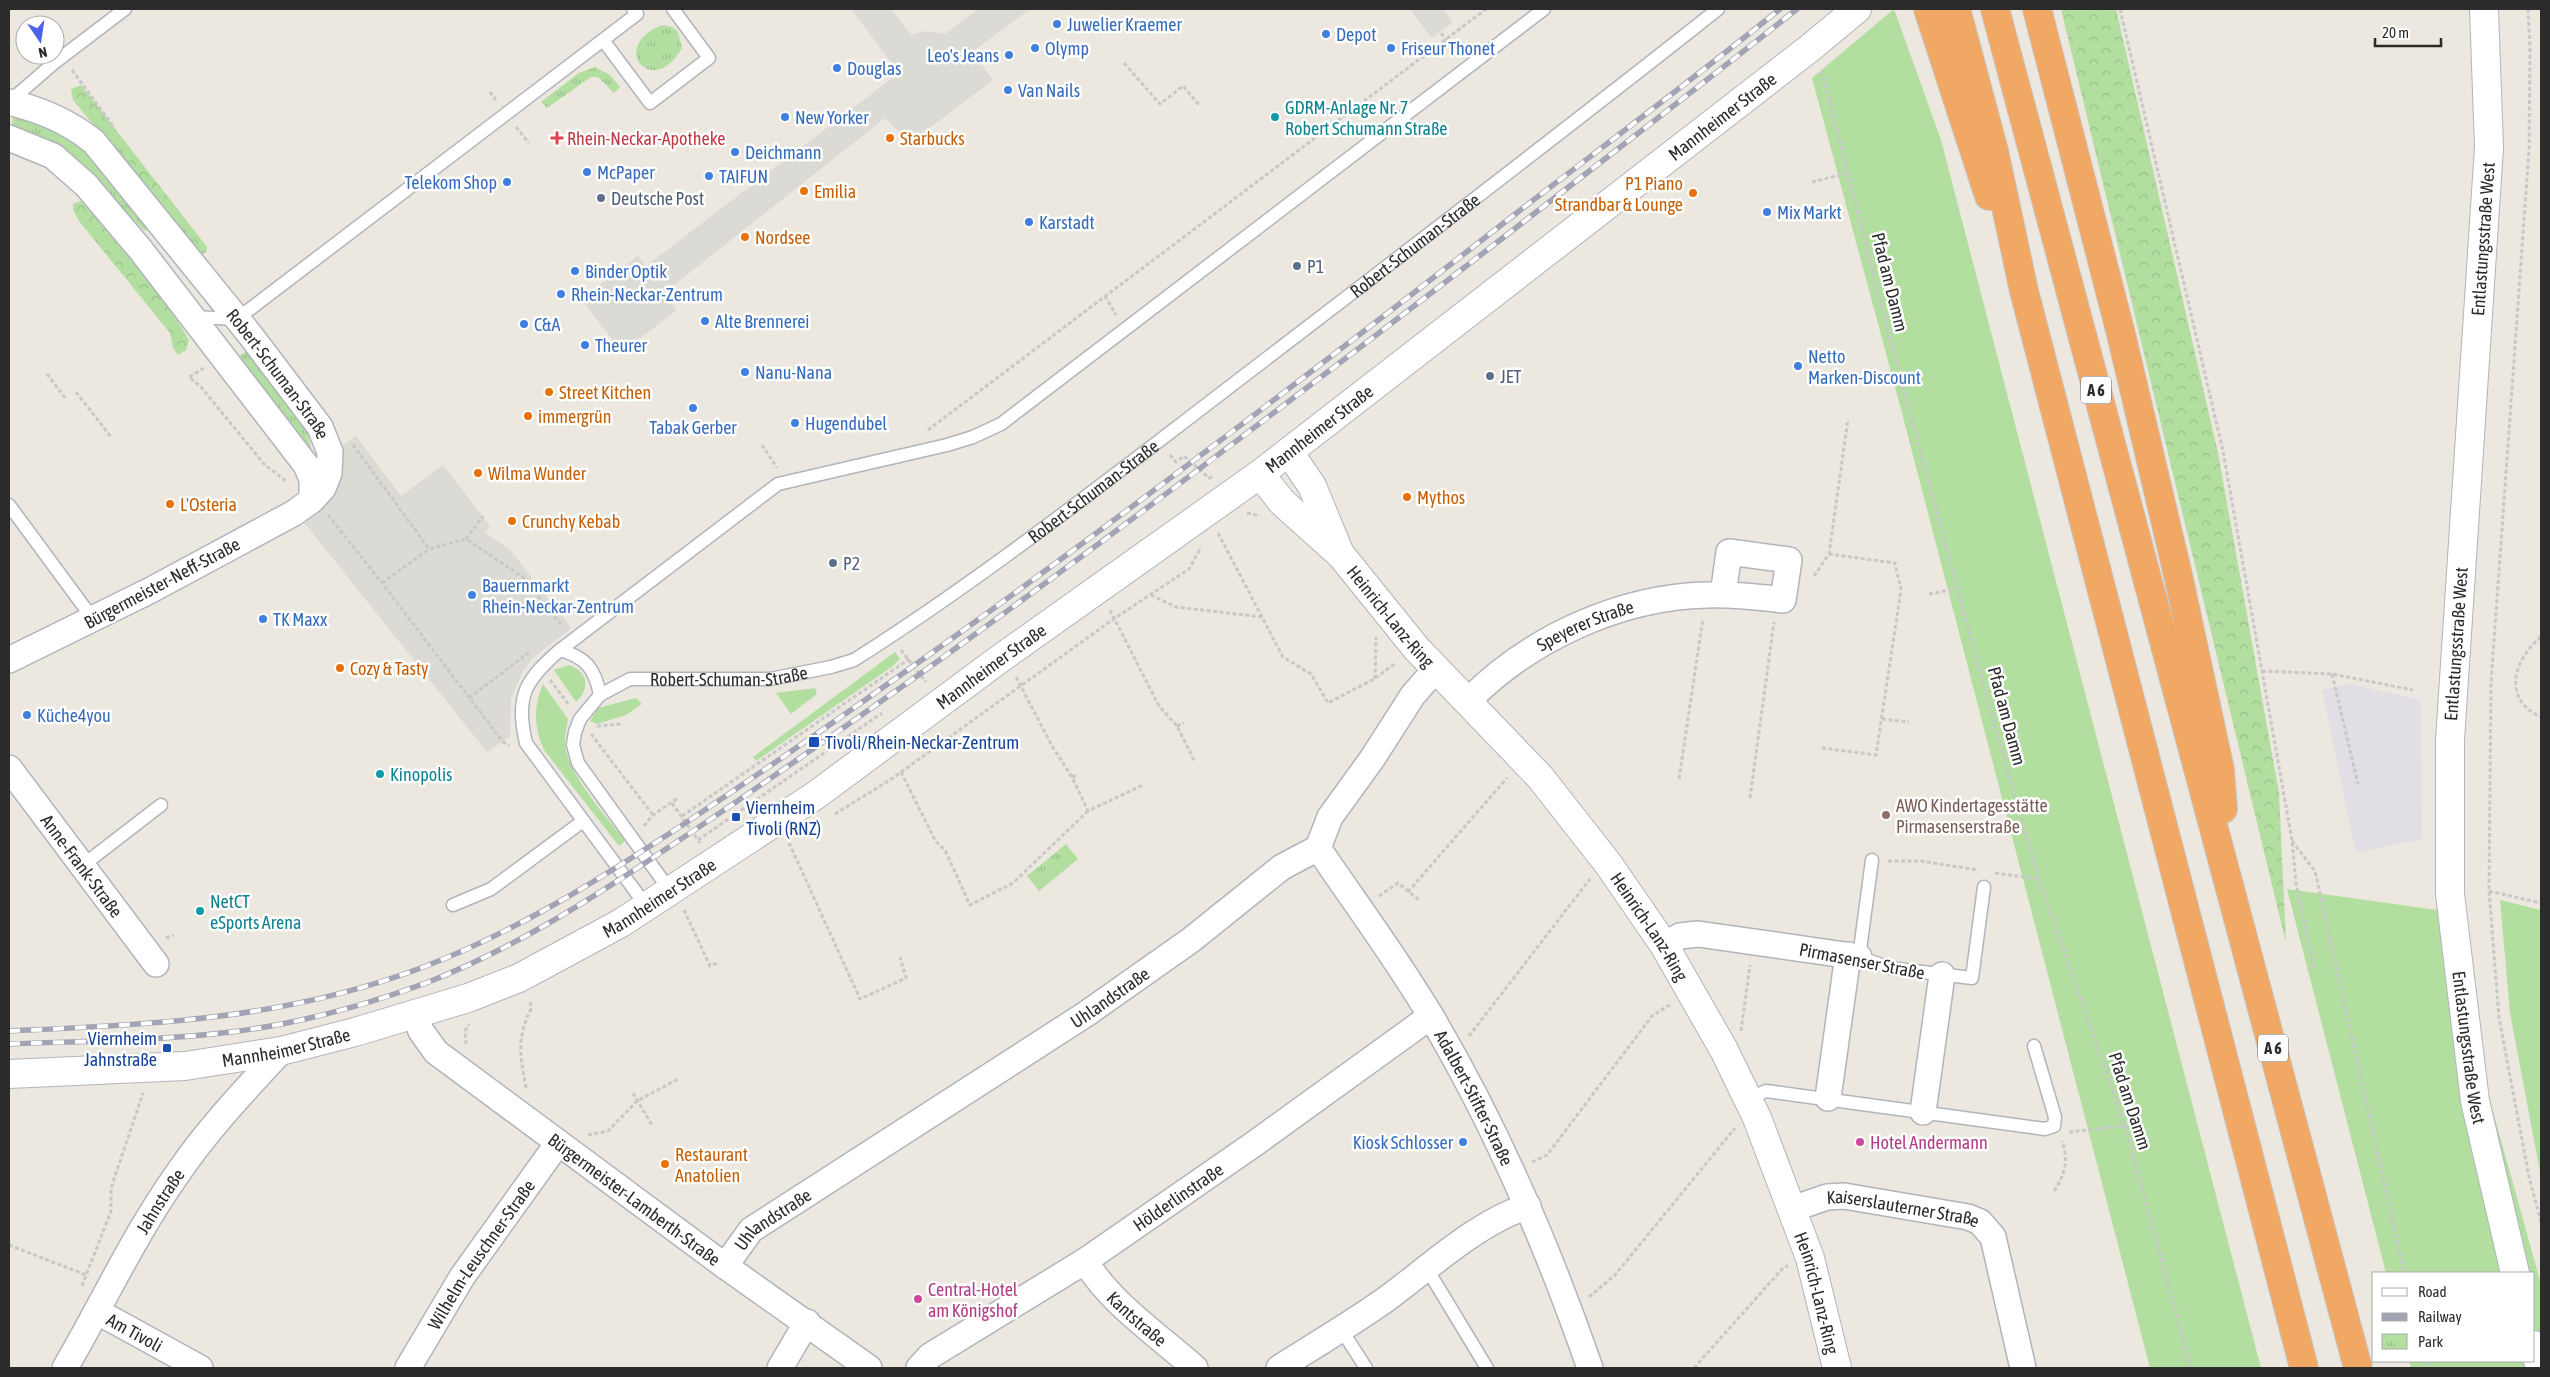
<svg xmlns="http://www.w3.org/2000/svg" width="2550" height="1377" font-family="'Asap Condensed',sans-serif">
  <defs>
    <pattern id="forest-crowns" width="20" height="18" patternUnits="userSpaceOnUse" patternTransform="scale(1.25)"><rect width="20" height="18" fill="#b2dea0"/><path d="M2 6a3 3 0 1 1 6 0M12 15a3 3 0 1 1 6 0" fill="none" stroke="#99bf8a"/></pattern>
    <pattern id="park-tufts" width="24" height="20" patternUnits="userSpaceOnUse" patternTransform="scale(1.25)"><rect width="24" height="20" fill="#b2dea0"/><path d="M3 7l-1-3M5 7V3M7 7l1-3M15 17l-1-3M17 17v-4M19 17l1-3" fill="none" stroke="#99bf8a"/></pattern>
  </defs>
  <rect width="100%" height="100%" fill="#ece7df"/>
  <path fill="#e1dee5" d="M2350 684 2421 700 2422 839 2356 853 2322 690Z"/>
  <path fill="#b2dea0" d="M1894 9 1941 140 2261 1368H2150L1902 413 1812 78Z
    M895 652 900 659 893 666 756 761 753 757Z
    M569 665C589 672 590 689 576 702L554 670Z
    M543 684 568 719C567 727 565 735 565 743 566 773 607 817 625 841L619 846 544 750C534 727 533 707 543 684Z
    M815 688 817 694 791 714 776 693Z
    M636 698 642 704 626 715 597 724 590 721 598 708Z
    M2287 889 2437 910 2541 1284V1368H2411L2409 1361H2534V1273H2386Z
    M2500 900 2541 910V1177L2510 1013Z"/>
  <path fill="url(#forest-crowns)" d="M2061 9H2116L2218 453 2279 793 2286 943Z
    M81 85 207 247 206 252 201 255 73 100 71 89Z
    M81 201C119 246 160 290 189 340L186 350 178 355 173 348 170 333 79 221 73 210V204Z"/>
  <path fill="url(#park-tufts)" d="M662 25 672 27 678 32 682 48C653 100 607 47 662 25Z
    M595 67 610 75 620 87 614 93 598 77H591L547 108 541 102 579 73Z
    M13 116C84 131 107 176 147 229L145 231 90 177 12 128Z
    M251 348 304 418 311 448 308 451 238 357Z
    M1066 844 1078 859 1039 891 1027 876Z"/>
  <path fill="#dcdad5" d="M851 9H891L911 35 926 31 945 34 978 9H1030L972 52 993 80 915 139 898 131 885 118 664 293 677 310 622 352 581 299 638 256 646 266 899 73Z
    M1415 9H1443L1453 22 1432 38 1411 11Z
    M356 436 401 496 443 465 490 526 485 532 511 551 571 628 533 658 523 671 511 699 510 737 487 752 303 521 331 497 339 483 341 466 339 448Z"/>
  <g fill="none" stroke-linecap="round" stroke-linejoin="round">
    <defs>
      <g id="lane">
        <path d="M603 40 650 103 709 58 673 9"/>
        <path d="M9 102 54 63 125 9"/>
        <path d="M192 317 237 319 637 14 633 9"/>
        <path d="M9 505 93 619"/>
        <path d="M560 650C585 657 595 668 600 695"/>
        <path d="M1872 860 1859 957 1890 968 1972 978 1984 887"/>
        <path d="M82 866 161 805"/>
        <path id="s1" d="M671 892 578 763 573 745 575 732 580 719 600 695 630 679H770L831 667 854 660C966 589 1071 508 1176 428 1357 289 1539 151 1718 9"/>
        <path d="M453 905 491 889 583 821"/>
        <path d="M647 907 526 743C515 697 525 680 560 650L778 484 947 445 973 437 1001 424 1544 9"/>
        <path d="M1748 1099 1766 1091 2045 1129 2054 1126 2055 1117 2034 1046"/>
        <path d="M1427 1269 1487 1368"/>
        <path d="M1341 1329 1366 1368"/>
      </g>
      <g id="street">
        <path id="s2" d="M9 102C41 110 68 121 94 142L251 336 320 427 330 452 329 473 323 488 312 500 294 513 151 590 9 660"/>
        <path d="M9 138 53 156 86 185 140 249 306 465 312 479V500"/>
        <path id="s3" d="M1468 701C1529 639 1619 597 1707 595 1732 594 1758 597 1783 600L1789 560 1729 552 1723 595"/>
        <path id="s4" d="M9 768 156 964"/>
        <path id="s5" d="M1318 848C1356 904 1397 959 1432 1018 1497 1128 1548 1247 1590 1368"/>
        <path d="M1664 945 1680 936 1698 934 1859 957"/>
        <path id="s6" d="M415 1015 421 1031 436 1052 725 1266 869 1368"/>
        <path d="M1828 1098 1848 955"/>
        <path d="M1923 1112 1942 975"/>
        <path id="s7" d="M1792 1209 1827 1197 1844 1196 1968 1217 1980 1222 1993 1237 2023 1368"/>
        <path id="s8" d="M1085 1261C1110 1303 1159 1336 1195 1368"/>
        <path id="s9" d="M725 1266 751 1230 1086 1014 1191 940 1282 867 1318 848 1330 817 1372 759 1413 695 1436 669"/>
        <path id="s10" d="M98 1312 200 1368"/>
        <path id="s11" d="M65 1368C103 1303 134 1235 178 1173 208 1129 245 1090 281 1051"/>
        <path id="s12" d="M408 1368 462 1277 558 1143"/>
        <path d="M780 1368 807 1322"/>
        <path id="s13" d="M919 1368 930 1356 1085 1261 1254 1144 1431 1016"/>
        <path d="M1279 1368C1314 1346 1351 1324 1385 1300 1429 1268 1476 1223 1528 1206"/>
      </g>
      <g id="secondary">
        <path id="s14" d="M2484 9 2489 147 2450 740V894L2475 1101 2515 1273"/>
        <path d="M1289 452 1312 486 1338 549"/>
        <path id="s15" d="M1260 474 1282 502 1341 555 1416 648 1540 777 1609 865 1664 945 1724 1050 1757 1118 1810 1258 1837 1368"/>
        <path id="s16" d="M9 1074 185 1066 281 1051 355 1032 468 998 519 978 621 923 816 795 1001 658 1260 474 1810 48 1857 9"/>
        <path d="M2534 1345 2540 1368"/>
      </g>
      <path id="highway" d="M1928 9 1989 196
        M1956 9 1994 151 2024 291 2304 1368
        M1995 9C2114 463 2239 915 2358 1368
        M2037 9 2121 334 2178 575 2220 770 2223 809"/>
    </defs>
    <use href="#lane" stroke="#b2b4bd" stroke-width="15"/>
    <use href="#street" stroke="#b2b4bd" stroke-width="28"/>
    <use href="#secondary" stroke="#b2b4bd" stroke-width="30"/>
    <use href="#highway" stroke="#c8c8c8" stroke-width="30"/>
    <path stroke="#c8c8c8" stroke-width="3" stroke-dasharray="4 2.5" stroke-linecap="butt" d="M2120 9 2223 451 2292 840 2296 883 2315 972
      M2528 9 2530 47 2529 150 2491 683 2489 891 2499 1018 2529 1177 2541 1222
      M1441 33 1457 56
      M1124 63 1160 104 1183 86 1199 105
      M72 70 113 126
      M1822 71 1886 324 1997 734 2039 879 2125 1126 2191 1368
      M490 92 496 100
      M516 127 529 143
      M1812 182 1848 173
      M1105 296 1116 315
      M204 368 189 377 201 387 264 464 286 481
      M47 374 66 399
      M76 392 111 437
      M928 430 1486 9
      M353 445 429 549 466 539 524 578 562 626
      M762 445 777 468
      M1170 455 1176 462 1184 456 1209 478 1212 477
      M1247 513 1260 516
      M328 515 382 583 503 742 509 746
      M1218 533 1283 657 1311 674 1328 703 1374 679 1396 663
      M466 539 483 516
      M1814 576 1829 554 1848 419
      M382 583 429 549
      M1929 594 1959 588
      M1151 595 1176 607 1262 617
      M1110 610 1159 706 1177 726 1195 762
      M2541 637C2514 659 2501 699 2541 717
      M901 650 926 682
      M2262 671 2332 674 2413 690
      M2332 674 2358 784
      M1016 677 1052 746 1072 777 1088 811 1143 785
      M1375 679 1376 637
      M550 680 569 705
      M469 698 531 651
      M1882 719 1909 722
      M597 726 621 724
      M1177 726 1184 723
      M591 734 653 815
      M1822 748 1876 755 1901 590 1895 563 1829 554
      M901 772 936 842 945 850 970 905 1013 883 1088 811
      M1072 777 1077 775
      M1679 779 1703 618
      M1750 798 1774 622
      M672 803 700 843
      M835 814 890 780 1115 618 1189 569 1201 547
      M682 816 909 659
      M644 826 653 815 678 798
      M698 840 882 713
      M2292 841 2315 871 2404 1273
      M789 843 860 999 906 978 900 957
      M1888 861H1921L1978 870
      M1995 873 2039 879
      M2489 891 2541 903
      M1408 892 1507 778
      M1379 896 1398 883 1420 901
      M684 910 710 966 719 962
      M166 938 174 935
      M1741 1031 1750 965
      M1469 1036 1590 879
      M466 1044 465 1031 469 1024
      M526 1088C520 1054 516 1039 532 1007L529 1001
      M633 1093 652 1125
      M2069 1132 2125 1126
      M588 1135 608 1131 637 1101 678 1079
      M1532 1162 1547 1155 1652 1016 1671 1004
      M2054 1191C2065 1174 2069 1161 2062 1141
      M9 1245 86 1275
      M82 1286 111 1211V1188L143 1093
      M1589 1297 1615 1275 1735 1128
      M2427 1361 2429 1368
      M1694 1368 1784 1267 1788 1266"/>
    <use href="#lane" stroke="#fff" stroke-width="12"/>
    <use href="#street" stroke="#fff" stroke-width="25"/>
    <use href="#secondary" stroke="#fff" stroke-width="28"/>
    <use href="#highway" stroke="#f1a864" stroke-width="28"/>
    <defs>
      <path id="rail" d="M9 1031C154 1024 282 1020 421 968 516 932 602 878 687 822 777 762 866 700 954 637 1147 498 1336 354 1523 208 1609 142 1696 77 1780 9
        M9 1044C83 1041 157 1041 231 1032 298 1024 363 1006 426 983 511 950 590 900 666 849 748 795 829 738 910 681 1112 537 1308 388 1504 237 1602 161 1700 86 1797 9"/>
    </defs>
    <use href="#rail" stroke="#a2a3b4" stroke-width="5.5"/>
    <use href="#rail" stroke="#fff" stroke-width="4" stroke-dasharray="11" stroke-linecap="butt"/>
  </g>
  <g fill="#3f7fe0" stroke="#fff" stroke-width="2">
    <circle cx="1057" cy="24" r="5"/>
    <circle cx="1326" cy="34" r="5"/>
    <circle cx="1035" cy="48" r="5"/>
    <circle cx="1391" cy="48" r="5"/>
    <circle cx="1009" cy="55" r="5"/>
    <circle cx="837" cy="68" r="5"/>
    <circle cx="1008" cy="90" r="5"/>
    <circle cx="785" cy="117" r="5"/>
    <circle cx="735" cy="152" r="5"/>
    <circle cx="587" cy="172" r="5"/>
    <circle cx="709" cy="176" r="5"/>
    <circle cx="507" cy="182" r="5"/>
    <circle cx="1767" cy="212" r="5"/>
    <circle cx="1029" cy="222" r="5"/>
    <circle cx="575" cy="271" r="5"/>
    <circle cx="561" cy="294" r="5"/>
    <circle cx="705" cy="321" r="5"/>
    <circle cx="524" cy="324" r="5"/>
    <circle cx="585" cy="345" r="5"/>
    <circle cx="1798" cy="366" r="5"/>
    <circle cx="745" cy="372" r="5"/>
    <circle cx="693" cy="408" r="5"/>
    <circle cx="795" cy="423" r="5"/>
    <circle cx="472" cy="595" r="5"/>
    <circle cx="263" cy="619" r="5"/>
    <circle cx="27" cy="715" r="5"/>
    <circle cx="1463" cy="1142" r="5"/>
  </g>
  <g fill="#0f9aa8" stroke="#fff" stroke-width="2">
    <circle cx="1275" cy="117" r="5"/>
    <circle cx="380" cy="774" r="5"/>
    <circle cx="200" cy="911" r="5"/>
  </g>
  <path fill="#e0444e" stroke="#fff" stroke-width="2" d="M554.5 130.5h5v5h5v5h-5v5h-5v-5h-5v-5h5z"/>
  <g fill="#e8710a" stroke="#fff" stroke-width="2">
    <circle cx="890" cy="138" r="5"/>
    <circle cx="804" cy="191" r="5"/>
    <circle cx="1693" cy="193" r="5"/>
    <circle cx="745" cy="237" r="5"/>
    <circle cx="549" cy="392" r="5"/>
    <circle cx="528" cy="416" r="5"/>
    <circle cx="478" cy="473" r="5"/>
    <circle cx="1407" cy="497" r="5"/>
    <circle cx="170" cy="504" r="5"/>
    <circle cx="512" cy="521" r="5"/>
    <circle cx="340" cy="668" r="5"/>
    <circle cx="665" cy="1164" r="5"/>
  </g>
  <g fill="#5c6f8a" stroke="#fff" stroke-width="2">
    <circle cx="601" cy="198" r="5"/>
    <circle cx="1297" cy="266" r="5"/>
    <circle cx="1490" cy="376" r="5"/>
    <circle cx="833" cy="563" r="5"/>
  </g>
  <g fill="#1a4fb4" stroke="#fff" stroke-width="2">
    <rect x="808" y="736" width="12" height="12" rx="2.5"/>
    <rect x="731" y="812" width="10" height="10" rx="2.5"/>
    <rect x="162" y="1043" width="10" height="10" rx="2.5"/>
  </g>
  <circle fill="#8d6e63" stroke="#fff" stroke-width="2" cx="1886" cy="815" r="5"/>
  <g fill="#d1479c" stroke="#fff" stroke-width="2">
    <circle cx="1860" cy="1142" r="5"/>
    <circle cx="918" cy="1299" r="5"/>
  </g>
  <g text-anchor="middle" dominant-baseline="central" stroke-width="5" stroke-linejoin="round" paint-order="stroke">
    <g fill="#fff" stroke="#6b6b6b" stroke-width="1">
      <rect x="2081" y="376.5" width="30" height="27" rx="4"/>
      <rect x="2258" y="1034.5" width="30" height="27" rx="4"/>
    </g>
    <g font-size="16" font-weight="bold" fill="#2b2b2b">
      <text x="2096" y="390">A 6</text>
      <text x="2273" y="1048">A 6</text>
    </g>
    <g font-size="18" fill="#366cbe" stroke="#fff" text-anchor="start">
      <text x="1067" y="24">Juwelier Kraemer</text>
      <text x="1336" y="34">Depot</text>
      <text x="1045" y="48">Olymp</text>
      <text x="1401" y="48">Friseur Thonet</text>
      <text x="999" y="55" text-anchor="end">Leo's Jeans</text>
      <text x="847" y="68">Douglas</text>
      <text x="1018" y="90">Van Nails</text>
      <text x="795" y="117">New Yorker</text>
      <text x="745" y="152">Deichmann</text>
      <text x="597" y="172">McPaper</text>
      <text x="719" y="176">TAIFUN</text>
      <text x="497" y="182" text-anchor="end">Telekom Shop</text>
      <text x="1777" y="212">Mix Markt</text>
      <text x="1039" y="222">Karstadt</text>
      <text x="585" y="271">Binder Optik</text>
      <text x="571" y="294">Rhein-Neckar-Zentrum</text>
      <text x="715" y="321">Alte Brennerei</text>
      <text x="534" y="324">C&amp;A</text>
      <text x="595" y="345">Theurer</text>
      <text x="1808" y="356">Netto<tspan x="1808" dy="21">Marken-Discount</tspan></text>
      <text x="755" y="372">Nanu-Nana</text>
      <text x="805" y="423">Hugendubel</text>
      <text x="693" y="427" text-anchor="middle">Tabak Gerber</text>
      <text x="482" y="585">Bauernmarkt<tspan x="482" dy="21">Rhein-Neckar-Zentrum</tspan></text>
      <text x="273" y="619">TK Maxx</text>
      <text x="37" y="715">Küche4you</text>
      <text x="1453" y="1142" text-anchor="end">Kiosk Schlosser</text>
    </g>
    <g font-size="18" fill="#0d838f" stroke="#fff" text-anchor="start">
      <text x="1285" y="107">GDRM-Anlage Nr. 7<tspan x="1285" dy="21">Robert Schumann Straße</tspan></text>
      <text x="390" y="774">Kinopolis</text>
      <text x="210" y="901">NetCT<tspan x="210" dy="21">eSports Arena</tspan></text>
    </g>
    <g font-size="18" fill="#2b2b2b" stroke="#fff">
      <text stroke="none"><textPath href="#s16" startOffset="2004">Mannheimer Straße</textPath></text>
      <text transform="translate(2483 239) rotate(-86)">Entlastungsstraße West</text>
      <text stroke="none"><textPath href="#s1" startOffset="1194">Robert-Schuman-Straße</textPath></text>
      <text transform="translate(1890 282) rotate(76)">Pfad am Damm</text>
      <text stroke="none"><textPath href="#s2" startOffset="391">Robert-Schuman-Straße</textPath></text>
      <text stroke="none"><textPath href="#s16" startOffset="1494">Mannheimer Straße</textPath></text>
      <text stroke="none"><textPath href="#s1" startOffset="789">Robert-Schuman-Straße</textPath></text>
      <text transform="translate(162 583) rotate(-28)">Bürgermeister-Neff-Straße</text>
      <text stroke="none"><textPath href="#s15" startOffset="194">Heinrich-Lanz-Ring</textPath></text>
      <text stroke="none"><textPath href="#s3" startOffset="141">Speyerer Straße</textPath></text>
      <text transform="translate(2456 644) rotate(-86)">Entlastungsstraße West</text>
      <text stroke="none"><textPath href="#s16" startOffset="1089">Mannheimer Straße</textPath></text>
      <text stroke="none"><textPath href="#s1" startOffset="369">Robert-Schuman-Straße</textPath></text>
      <text transform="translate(2007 716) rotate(75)">Pfad am Damm</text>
      <text stroke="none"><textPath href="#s4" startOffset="122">Anne-Frank-Straße</textPath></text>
      <text stroke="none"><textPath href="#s16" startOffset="684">Mannheimer Straße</textPath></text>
      <text stroke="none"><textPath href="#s15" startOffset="599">Heinrich-Lanz-Ring</textPath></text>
      <text transform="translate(1862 961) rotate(11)">Pirmasenser Straße</text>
      <text stroke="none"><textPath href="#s9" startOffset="472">Uhlandstraße</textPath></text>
      <text stroke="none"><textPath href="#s16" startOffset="279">Mannheimer Straße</textPath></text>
      <text stroke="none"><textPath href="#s14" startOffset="1041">Entlastungsstraße West</textPath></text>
      <text stroke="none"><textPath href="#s5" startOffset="295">Adalbert-Stifter-Straße</textPath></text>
      <text transform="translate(2130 1101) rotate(72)">Pfad am Damm</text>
      <text stroke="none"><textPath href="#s13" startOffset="311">Hölderlinstraße</textPath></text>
      <text stroke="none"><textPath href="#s6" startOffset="290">Bürgermeister-Lamberth-Straße</textPath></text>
      <text stroke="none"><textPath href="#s11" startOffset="192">Jahnstraße</textPath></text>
      <text stroke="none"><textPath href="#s7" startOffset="114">Kaiserslauterner Straße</textPath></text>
      <text stroke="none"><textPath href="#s9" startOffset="68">Uhlandstraße</textPath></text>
      <text stroke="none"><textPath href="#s12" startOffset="135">Wilhelm-Leuschner-Straße</textPath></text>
      <text stroke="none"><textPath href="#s15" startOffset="1004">Heinrich-Lanz-Ring</textPath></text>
      <text stroke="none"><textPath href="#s8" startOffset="78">Kantstraße</textPath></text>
      <text stroke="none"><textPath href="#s10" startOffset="42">Am Tivoli</textPath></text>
    </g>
    <g font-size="18" fill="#be3a42" stroke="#fff" text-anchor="start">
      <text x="567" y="138">Rhein-Neckar-Apotheke</text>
    </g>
    <g font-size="18" fill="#c56008" stroke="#fff" text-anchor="start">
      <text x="900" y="138">Starbucks</text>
      <text x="1683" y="183" text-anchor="end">P1 Piano<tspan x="1683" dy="21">Strandbar &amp; Lounge</tspan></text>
      <text x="814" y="191">Emilia</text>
      <text x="755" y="237">Nordsee</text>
      <text x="559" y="392">Street Kitchen</text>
      <text x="538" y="416">immergrün</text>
      <text x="488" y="473">Wilma Wunder</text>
      <text x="1417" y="497">Mythos</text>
      <text x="180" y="504">L'Osteria</text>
      <text x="522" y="521">Crunchy Kebab</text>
      <text x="350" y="668">Cozy &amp; Tasty</text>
      <text x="675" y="1154">Restaurant<tspan x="675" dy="21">Anatolien</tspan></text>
    </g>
    <g font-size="18" fill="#4e5e75" stroke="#fff" text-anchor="start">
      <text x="611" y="198">Deutsche Post</text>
      <text x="1307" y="266">P1</text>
      <text x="1500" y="376">JET</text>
      <text x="843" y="563">P2</text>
    </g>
    <g font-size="18" fill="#164399" stroke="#fff" text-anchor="start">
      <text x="825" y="742">Tivoli/Rhein-Neckar-Zentrum</text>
      <text x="746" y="807">Viernheim<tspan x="746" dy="21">Tivoli (RNZ)</tspan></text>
      <text x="157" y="1038" text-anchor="end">Viernheim<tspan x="157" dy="21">Jahnstraße</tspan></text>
    </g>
    <g font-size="18" fill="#785e54" stroke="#fff" text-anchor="start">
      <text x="1896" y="805">AWO Kindertagesstätte<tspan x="1896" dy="21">Pirmasenserstraße</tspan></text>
    </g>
    <g font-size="18" fill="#b23c85" stroke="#fff" text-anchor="start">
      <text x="1870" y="1142">Hotel Andermann</text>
      <text x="928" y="1289">Central-Hotel<tspan x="928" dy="21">am Königshof</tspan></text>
    </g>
  </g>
  <rect width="2550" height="1377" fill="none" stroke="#2b2b2b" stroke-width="20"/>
  <rect x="2372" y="1272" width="162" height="90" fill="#ffffff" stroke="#aaaaaa"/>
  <rect x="2382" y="1288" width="25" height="8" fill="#ffffff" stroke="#aaaaaa"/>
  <text x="2418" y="1297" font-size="15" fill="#2b2b2b">Road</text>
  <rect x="2382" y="1313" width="25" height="8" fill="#a2a3b4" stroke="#aaaaaa"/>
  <text x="2418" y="1322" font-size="15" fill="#2b2b2b">Railway</text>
  <rect x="2382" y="1334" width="25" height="15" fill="url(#park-tufts)" stroke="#aaaaaa"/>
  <text x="2418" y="1347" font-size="15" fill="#2b2b2b">Park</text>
  <g transform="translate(40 40) rotate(167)"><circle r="24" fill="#ffffff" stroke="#aaaaaa"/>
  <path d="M0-4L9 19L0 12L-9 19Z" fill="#4c62eb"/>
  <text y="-8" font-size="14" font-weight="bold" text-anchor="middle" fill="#2b2b2b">N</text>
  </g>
  <path d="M2375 38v8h66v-8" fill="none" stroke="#2b2b2b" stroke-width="2.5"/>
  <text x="2382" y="38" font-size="15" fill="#2b2b2b" stroke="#ffffff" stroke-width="4" paint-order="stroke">20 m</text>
</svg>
